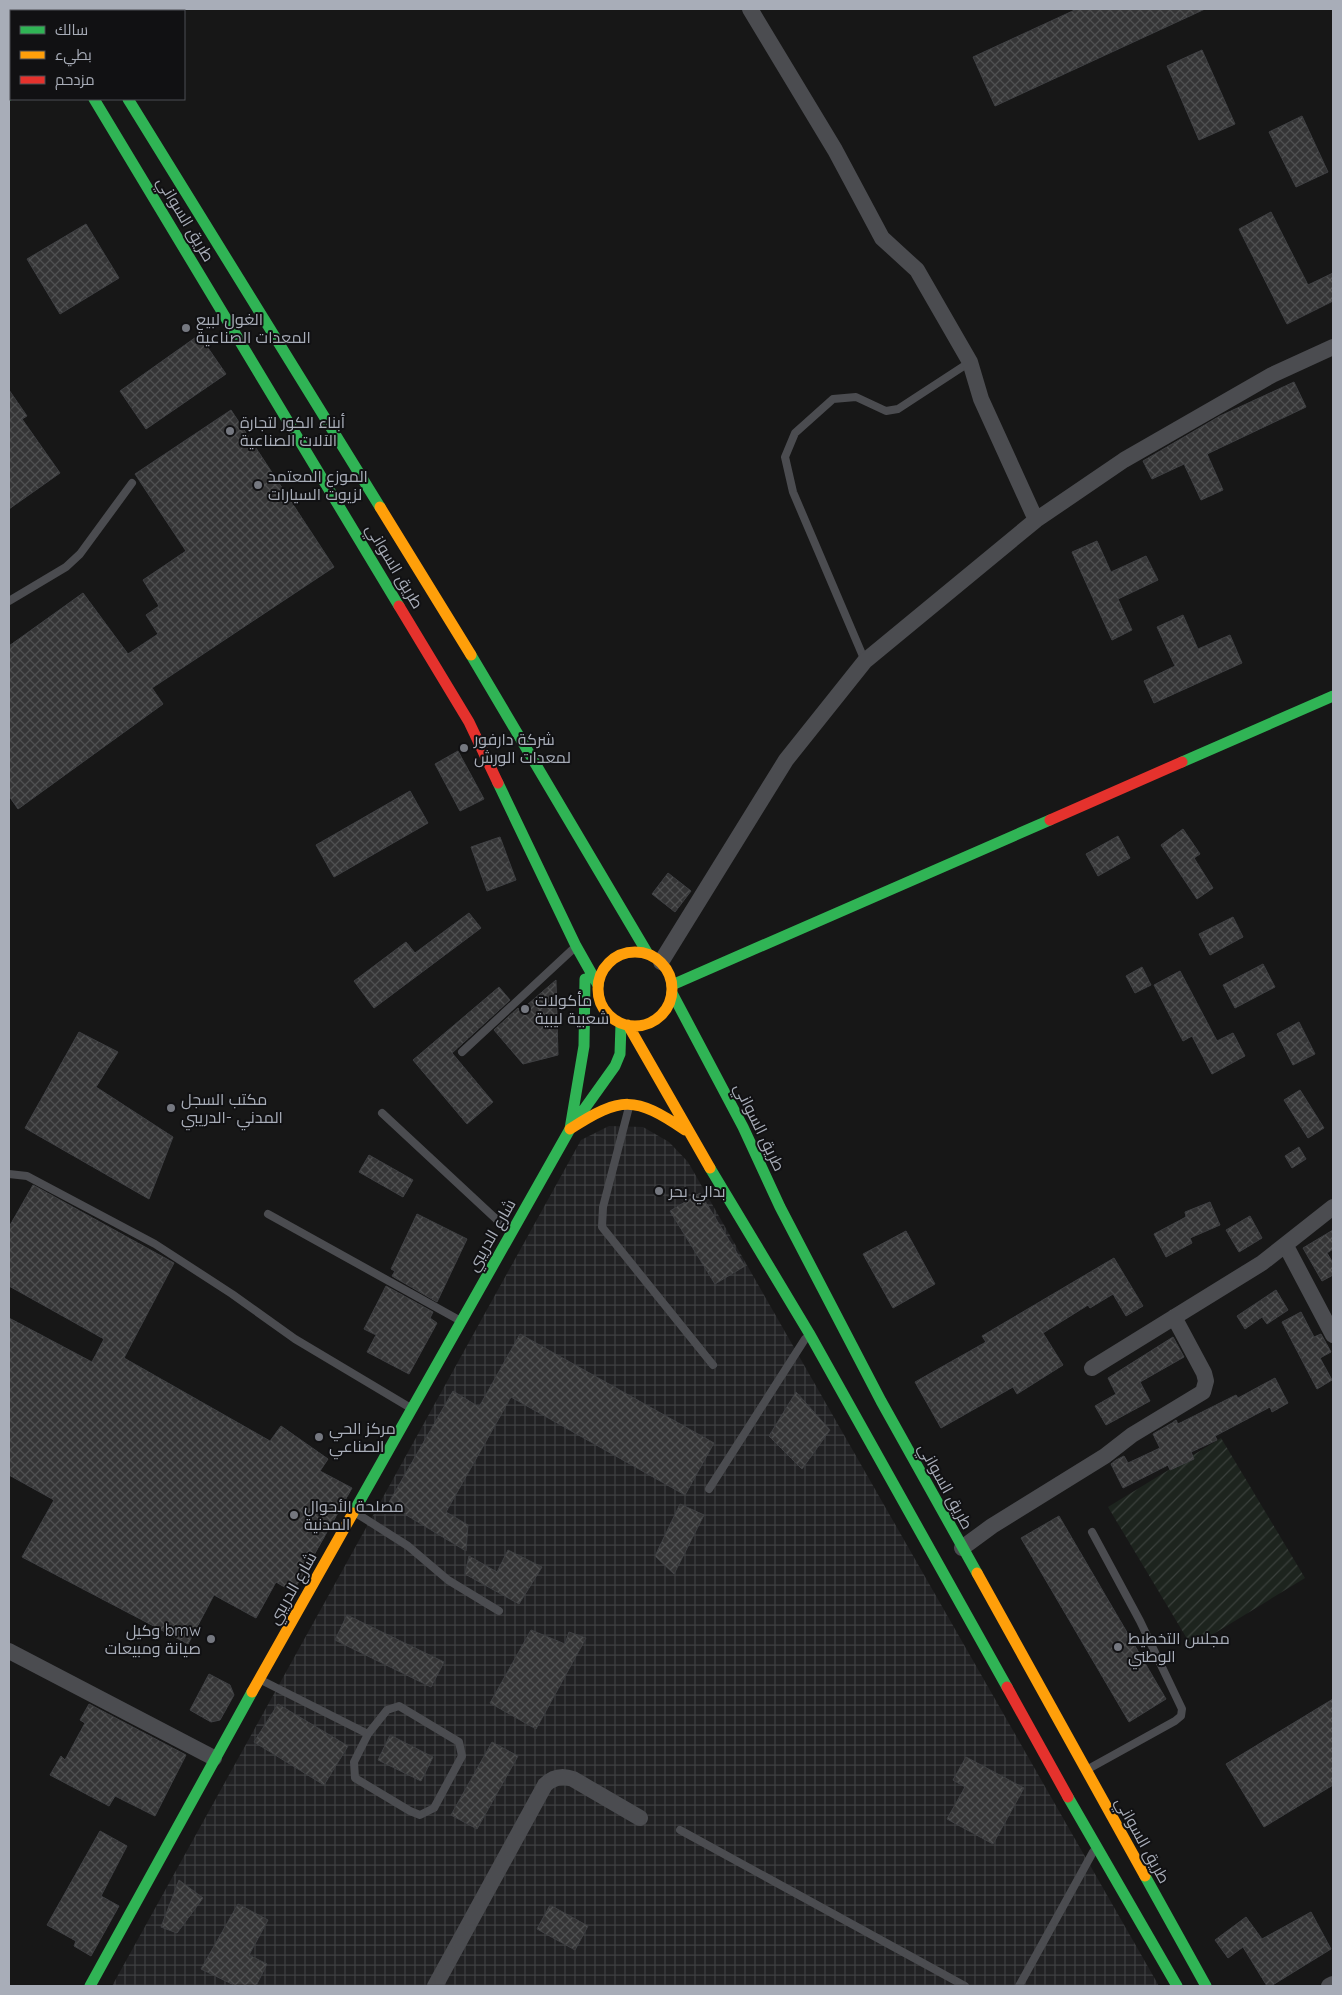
<svg xmlns="http://www.w3.org/2000/svg" width="1342" height="1995" font-family="Quicksand,Cairo,sans-serif">
  <defs>
    <pattern id="industrial-grid" width="8" height="8" patternUnits="userSpaceOnUse" patternTransform="scale(1.25)"><rect width="8" height="8" fill="#212123"/><path d="M0 4h8M4 0v8" fill="none" stroke="#3e3f41"/></pattern>
    <pattern id="garden-furrows" width="10" height="10" patternUnits="userSpaceOnUse" patternTransform="scale(1.25)"><rect width="10" height="10" fill="#1d241e"/><path d="M-1 1l2-2M0 10L10 0M9 11l2-2" fill="none" stroke="#3b413d"/></pattern>
    <pattern id="building-cross-hatch" width="8" height="8" patternUnits="userSpaceOnUse" patternTransform="scale(1.25)"><rect width="8" height="8" fill="#353536"/><path d="M0 0l8 8M0 8l8-8" fill="none" stroke="#4f5051"/></pattern>
  </defs>
  <rect width="100%" height="100%" fill="#171717"/>
  <path fill="url(#industrial-grid)" d="M609 1126 643 1127 669 1142 688 1162 1159 1986H112L581 1140Z"/>
  <path fill="url(#garden-furrows)" d="M1221 1438 1305 1578 1192 1647 1108 1507Z"/>
  <path fill="url(#building-cross-hatch)" stroke="#3f4043" d="M1077 9H1205L995 106 973 57Z
    M1202 50 1235 124 1199 140 1167 66Z
    M1302 116 1328 172 1296 187 1269 132Z
    M1271 212 1308 285 1333 273V301L1287 324 1239 229Z
    M86 224 119 278 60 314 27 259Z
    M199 335 226 374 146 429 120 391Z
    M1294 382 1306 407 1207 454 1223 490 1201 500 1184 464 1152 479 1143 461 1220 416Z
    M9 390 27 416 22 419 60 473 9 509Z
    M231 410 334 567 152 688 163 704 18 809 9 796V646L83 593 128 654 158 634 146 615 159 606 143 580 186 551 135 474Z
    M1097 541 1111 572 1146 556 1158 580 1118 599 1132 630 1112 640 1072 552Z
    M1183 615 1198 649 1230 635 1242 663 1154 703 1144 681 1175 666 1157 627Z
    M458 751 484 799 460 811 435 764Z
    M410 791 428 823 334 877 316 845Z
    M1183 829 1200 854 1194 858 1213 888 1197 899 1161 845Z
    M1118 836 1130 858 1098 876 1086 854Z
    M500 837 516 880 487 891 471 847Z
    M668 873 691 891 675 912 652 894Z
    M469 913 481 928 374 1008 354 981 406 942 415 953Z
    M1233 917 1243 937 1210 955 1199 934Z
    M1263 964 1275 987 1235 1008 1223 985Z
    M1142 967 1151 985 1135 993 1126 976Z
    M1180 971 1217 1041 1233 1033 1245 1056 1212 1074 1192 1036 1183 1041 1154 985Z
    M556 980 558 1055 523 1064 494 1030 518 1008 520 1011Z
    M499 987 510 1000 452 1053 493 1102 467 1124 413 1060Z
    M1299 1022 1315 1054 1293 1065 1277 1034Z
    M79 1032 118 1052 96 1087 173 1137 149 1199 25 1128Z
    M1300 1090 1324 1128 1308 1138 1284 1100Z
    M1299 1147 1306 1159 1292 1168 1285 1156Z
    M369 1155 413 1180 403 1197 359 1172Z
    M33 1185 174 1263 124 1358 270 1441 281 1426 328 1459 320 1471 352 1488 293 1592 276 1582 256 1618 214 1595 188 1644 22 1557 54 1500 9 1475V1318L92 1362 104 1339 9 1286V1227Z
    M700 1193 745 1266 715 1284 670 1211Z
    M1210 1202 1220 1225 1190 1238 1192 1243 1166 1257 1154 1234 1186 1217 1185 1212Z
    M417 1214 467 1239 437 1302 392 1276 395 1271 391 1269Z
    M1250 1216 1262 1238 1239 1252 1226 1230Z
    M1333 1230V1249L1327 1253 1333 1263V1275L1322 1281 1303 1248Z
    M906 1231 935 1284 893 1308 863 1254Z
    M1114 1258 1143 1306 1126 1316 1113 1294 1090 1308 1088 1305 1043 1333 1063 1365 1017 1394 1013 1387 941 1428 915 1382 986 1342 982 1336Z
    M386 1286 433 1312 430 1318 437 1323 409 1374 367 1352 376 1335 364 1329Z
    M1276 1290 1288 1310 1267 1324 1262 1317 1245 1329 1237 1316Z
    M1301 1312 1314 1337 1321 1334 1331 1352 1320 1358 1332 1380 1317 1389 1282 1322Z
    M520 1334 714 1443 685 1495 511 1397 446 1512 468 1525 466 1551 388 1504 453 1391 479 1407Z
    M1173 1337 1184 1357 1140 1382 1150 1401 1106 1425 1095 1406 1116 1394 1108 1378Z
    M1275 1378 1288 1403 1272 1412 1270 1407 1215 1436 1217 1440 1191 1452 1194 1459 1170 1470 1168 1465 1123 1488 1111 1464 1116 1460 1124 1456 1128 1463 1160 1448 1153 1434 1172 1423 1176 1420 1178 1424 1236 1395 1238 1398Z
    M796 1392 830 1430 802 1469 769 1436Z
    M680 1504 704 1515 674 1574 655 1556Z
    M1059 1516 1166 1699 1129 1722 1021 1538Z
    M508 1550 542 1567 519 1604 465 1574 469 1556 497 1572Z
    M347 1615 444 1662 431 1687 335 1640Z
    M531 1630 565 1644 569 1632 586 1638 536 1729 490 1703Z
    M209 1674 230 1685 234 1695 220 1720 211 1722 190 1710Z
    M1333 1699V1785L1264 1827 1226 1764Z
    M89 1704 186 1755 155 1816 115 1796 109 1806 50 1775 61 1756 65 1760 85 1723 80 1720Z
    M278 1704 348 1746 324 1785 254 1742Z
    M390 1735 433 1757 421 1781 378 1760Z
    M492 1742 518 1756 477 1829 451 1815Z
    M966 1757 1024 1788 993 1844 947 1819 965 1787 953 1780Z
    M100 1831 127 1846 101 1896 119 1906 91 1956 74 1946 76 1941 47 1925Z
    M179 1880 203 1898 177 1933 161 1927Z
    M238 1904 268 1920 249 1955 267 1964 256 1986H236L201 1969Z
    M550 1905 588 1926 575 1950 537 1929Z
    M1311 1912 1331 1949 1271 1986H1267L1243 1947 1228 1958 1215 1940 1246 1917 1262 1939Z"/>
  <g fill="none" stroke-linecap="round" stroke-linejoin="round">
    <path stroke="#4b4c50" stroke-width="8" d="M9 601 66 567 80 554 132 483
      M865 661 793 492 785 457 795 433 833 399 856 397 886 411 898 409 970 362
      M462 1052 572 950
      M629 1107 603 1207 602 1227 713 1365
      M382 1113 509 1231
      M9 1174 27 1176 155 1244 232 1294 295 1339 409 1407
      M268 1214 459 1320
      M709 1489 805 1339
      M356 1513 408 1546 448 1580 499 1611
      M261 1680 368 1734
      M399 1706 459 1742 462 1756 434 1808 420 1815 410 1811 355 1778 354 1762 368 1734 387 1710Z
      M1090 1768 1175 1721 1181 1716 1182 1709 1140 1621 1092 1532
      M680 1830 965 1986
      M1019 1986 1093 1852"/>
    <path stroke="#4b4c50" stroke-width="16" d="M750 9 835 150 882 238 917 270 970 362 981 399 1036 520
      M661 962 786 760 865 661 1036 520 1124 460 1272 375 1333 347
      M1286 1246 1333 1335
      M1092 1368 1262 1263 1333 1207
      M962 1548 992 1526 1105 1456 1132 1435 1203 1392 1206 1381 1204 1373 1174 1317
      M9 1651 214 1758
      M435 1986 545 1785C553 1777 562 1775 573 1779L640 1818
      M1329 1986 1333 1984"/>
    <path stroke="#30b455" stroke-width="11" d="M9 79 11 75
      M9 95 11 94
      M94 99 399 606
      M128 99 380 507
      M471 655 648 954
      M1182 762 1333 696
      M498 783 576 946 598 985
      M672 985 1050 820
      M672 993 743 1127 780 1207 881 1401 977 1573
      M570 1129 584 1046 585 979
      M710 1168 809 1333 1007 1687
      M353 1513 570 1129 615 1066 620 1054 621 1024
      M1068 1797 1177 1986
      M1145 1876 1206 1986
      M90 1986 252 1692"/>
    <path stroke="#ff9f0a" stroke-width="11" d="M35 9 37 11
      M9 32 11 29
      M380 507 471 655
      M598 989a37 37 0 1 1 74 0a37 37 0 1 1-74 0Z
      M628 1025 710 1168
      M570 1129C621 1096 635 1096 685 1130
      M977 1573 1145 1876
      M252 1692 353 1513"/>
    <path stroke="#e5322d" stroke-width="11" d="M72 9 73 11
      M399 606 469 722 498 783
      M1050 820 1182 762
      M1007 1687 1068 1797"/>
  </g>
  <g fill="#757880" stroke="#111113" stroke-width="2">
    <circle cx="186" cy="328" r="5"/>
    <circle cx="230" cy="431" r="5"/>
    <circle cx="258" cy="485" r="5"/>
    <circle cx="464" cy="748" r="5"/>
    <circle cx="525" cy="1009" r="5"/>
    <circle cx="171" cy="1108" r="5"/>
    <circle cx="659" cy="1191" r="5"/>
    <circle cx="319" cy="1437" r="5"/>
    <circle cx="294" cy="1515" r="5"/>
    <circle cx="211" cy="1639" r="5"/>
    <circle cx="1118" cy="1647" r="5"/>
  </g>
  <g text-anchor="middle" dominant-baseline="central" stroke-width="4" stroke-linejoin="round" paint-order="stroke">
    <g font-size="16" fill="#a8adb8" stroke="#111113">
      <text transform="translate(186 219) rotate(59)">طريق السواني</text>
      <text transform="translate(395 566) rotate(59)">طريق السواني</text>
      <text transform="translate(760 1127) rotate(64)">طريق السواني</text>
      <text transform="translate(491 1235) rotate(-60)">شارع الدريبي</text>
      <text transform="translate(946 1486) rotate(61)">طريق السواني</text>
      <text transform="translate(292 1588) rotate(-60)">شارع الدريبي</text>
      <text transform="translate(1143 1840) rotate(61)">طريق السواني</text>
    </g>
    <g font-size="16" fill="#a8adb8" stroke="#111113" text-anchor="start">
      <text x="196" y="319">الغول لبيع<tspan x="196" dy="18">المعدات الصناعية</tspan></text>
      <text x="240" y="422">أبناء الكور لتجارة<tspan x="240" dy="18">الاَلات الصناعية</tspan></text>
      <text x="268" y="476">الموزع المعتمد<tspan x="268" dy="18">لزيوت السيارات</tspan></text>
      <text x="474" y="739">شركة دارفور<tspan x="474" dy="18">لمعدات الورش</tspan></text>
      <text x="535" y="1000">مأكولات<tspan x="535" dy="18">شعبية ليبية</tspan></text>
      <text x="181" y="1099">مكتب السجل<tspan x="181" dy="18">المدني -الدريبي</tspan></text>
      <text x="669" y="1191">بدالي بحر</text>
      <text x="329" y="1428">مركز الحي<tspan x="329" dy="18">الصناعي</tspan></text>
      <text x="304" y="1506">مصلحة الأحوال<tspan x="304" dy="18">المدنية</tspan></text>
      <text x="201" y="1630" text-anchor="end">وكيل bmw<tspan x="201" dy="18">صيانة ومبيعات</tspan></text>
      <text x="1128" y="1638">مجلس التخطيط<tspan x="1128" dy="18">الوطني</tspan></text>
    </g>
  </g>
  <rect width="1342" height="1995" fill="none" stroke="#a8adb8" stroke-width="20"/>
  <rect x="10" y="10" width="175" height="90" fill="#111113" stroke="#4d4f55"/>
  <rect x="20" y="26" width="25" height="8" fill="#30b455" stroke="#4d4f55"/>
  <text x="55" y="35" font-size="15" fill="#a8adb8">سالك</text>
  <rect x="20" y="51" width="25" height="8" fill="#ff9f0a" stroke="#4d4f55"/>
  <text x="55" y="60" font-size="15" fill="#a8adb8">بطيء</text>
  <rect x="20" y="76" width="25" height="8" fill="#e5322d" stroke="#4d4f55"/>
  <text x="55" y="85" font-size="15" fill="#a8adb8">مزدحم</text>
</svg>
